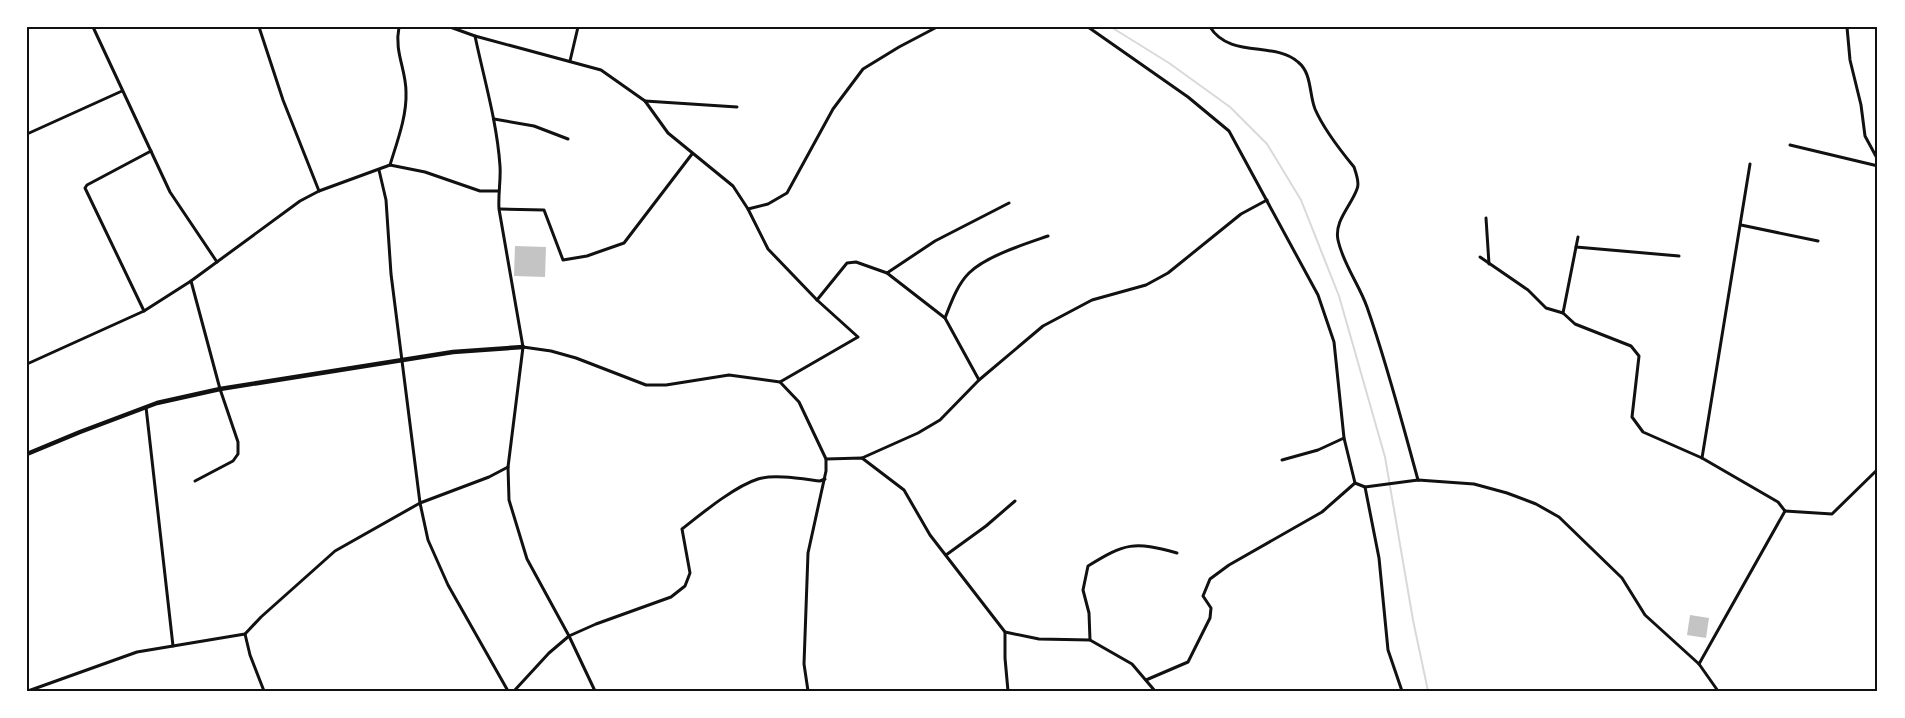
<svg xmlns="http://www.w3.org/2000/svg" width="1905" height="718" font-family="'Work Sans',sans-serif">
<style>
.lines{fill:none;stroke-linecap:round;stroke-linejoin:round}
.stream{stroke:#d9d9d9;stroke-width:2}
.building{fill:#c4c4c4}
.minor{stroke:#111;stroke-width:3}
.tertiary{stroke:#111;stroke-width:4.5}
.neatline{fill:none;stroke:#111;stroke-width:2}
</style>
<rect width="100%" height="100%" fill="#fff"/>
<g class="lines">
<path class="stream" d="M1111 27 1169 63 1230 107 1267 144 1301 200 1339 296 1385 457 1413 620 1428 691"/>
</g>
<g class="building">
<path d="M515 246 546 247 545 277 514 276Z"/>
<path d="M1690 615 1709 618 1706 638 1687 635Z"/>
</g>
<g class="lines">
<g class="minor">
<path d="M93 27 170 192 217 262"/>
<path d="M259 27 283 100 319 191"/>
<path d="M450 27 475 36 601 70 645 101 668 133 733 186 748 209 768 249 817 300 858 337 780 382"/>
<path d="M1088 27 1188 97 1229 131 1318 295 1334 342 1344 438 1355 483"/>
<path d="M1210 27C1230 59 1275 41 1298 62 1312 73 1309 94 1315 109 1324 130 1340 150 1354 167 1356 173 1360 183 1357 189 1351 206 1334 221 1338 240 1343 264 1359 284 1367 307 1387 364 1402 422 1418 480"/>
<path d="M1847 27 1850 60 1861 105 1865 136 1878 160"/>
<path d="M475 36C484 79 497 122 500 166 501 180 498 194 499 209L523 347 508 467 509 500 527 559 569 636 595 691"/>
<path d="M570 61 578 27"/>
<path d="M645 101 737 107"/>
<path d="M494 119 534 126 568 139"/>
<path d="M27 134 122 91"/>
<path d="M1790 145 1878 166"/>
<path d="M390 165C397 142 407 116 406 92 406 69 394 52 399 27"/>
<path d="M379 170 386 200 391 274 420 503 428 540 448 585 508 691"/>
<path d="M500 209 544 210 563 260 587 256 624 243 692 154"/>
<path d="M748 209 768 204 787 193 833 109 863 69 899 47 937 27"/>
<path d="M1486 218 1489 264"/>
<path d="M1741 225 1818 241"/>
<path d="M1576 247 1679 256"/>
<path d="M1480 257 1528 290 1546 308 1563 313 1578 237"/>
<path d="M887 273 935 241 1009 203"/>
<path d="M191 281 220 389 238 442V454L233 461 195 481"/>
<path d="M817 300 847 263 856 262 887 273 945 318 979 380"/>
<path d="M144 311 85 188 87 185 151 151"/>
<path d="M1563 313 1575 324 1631 346 1639 356 1632 417 1643 432 1702 458 1778 502 1785 511"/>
<path d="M945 318C951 303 957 285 969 273 986 256 1025 244 1048 236"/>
<path d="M523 347 551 351 576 358 646 385H666L729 375 780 382 799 402 826 459V471L808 553 804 664 808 691"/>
<path d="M27 364 144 311 191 281 300 201 319 191 390 165 425 172 480 191H498"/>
<path d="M146 407 173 646"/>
<path d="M862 458 918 433 940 420 979 380 1043 326 1092 300 1146 285 1168 273 1241 214 1267 200"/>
<path d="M1702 458 1750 164"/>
<path d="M826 459 862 458 904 490 930 535 1005 632 1039 639 1090 640 1132 664 1155 691"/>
<path d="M1282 460 1318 450 1344 438"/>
<path d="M1365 487 1379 558 1388 650 1402 691"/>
<path d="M1785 511 1832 514 1878 469"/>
<path d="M946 555 986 526 1015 501"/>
<path d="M1005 632V658L1008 691"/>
<path d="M245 634 250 655 264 691"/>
<path d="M1090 640 1089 613 1083 590 1088 566C1125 543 1134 541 1177 553"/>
<path d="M1699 664 1785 511"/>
<path d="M1146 680 1188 662 1210 618 1211 608 1203 596 1210 579 1229 565 1322 512 1355 483 1365 487 1418 480 1474 484 1507 493 1536 504 1559 517 1622 578 1645 615 1699 664 1718 691"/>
<path d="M28 691 137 652 245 634 261 617 335 551 420 503 489 477 508 467"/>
<path d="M514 691 549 653 569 636 596 624 671 597 685 586 690 573 682 529C701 514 735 486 758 479 774 474 803 479 820 481L825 479"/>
</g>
<path class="tertiary" d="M27 454 80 432 157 403 220 389 453 352 523 347"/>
</g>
<rect width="1905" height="718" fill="none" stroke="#ffffff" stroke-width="57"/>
<rect x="28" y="28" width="1848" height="662" class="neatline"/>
</svg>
